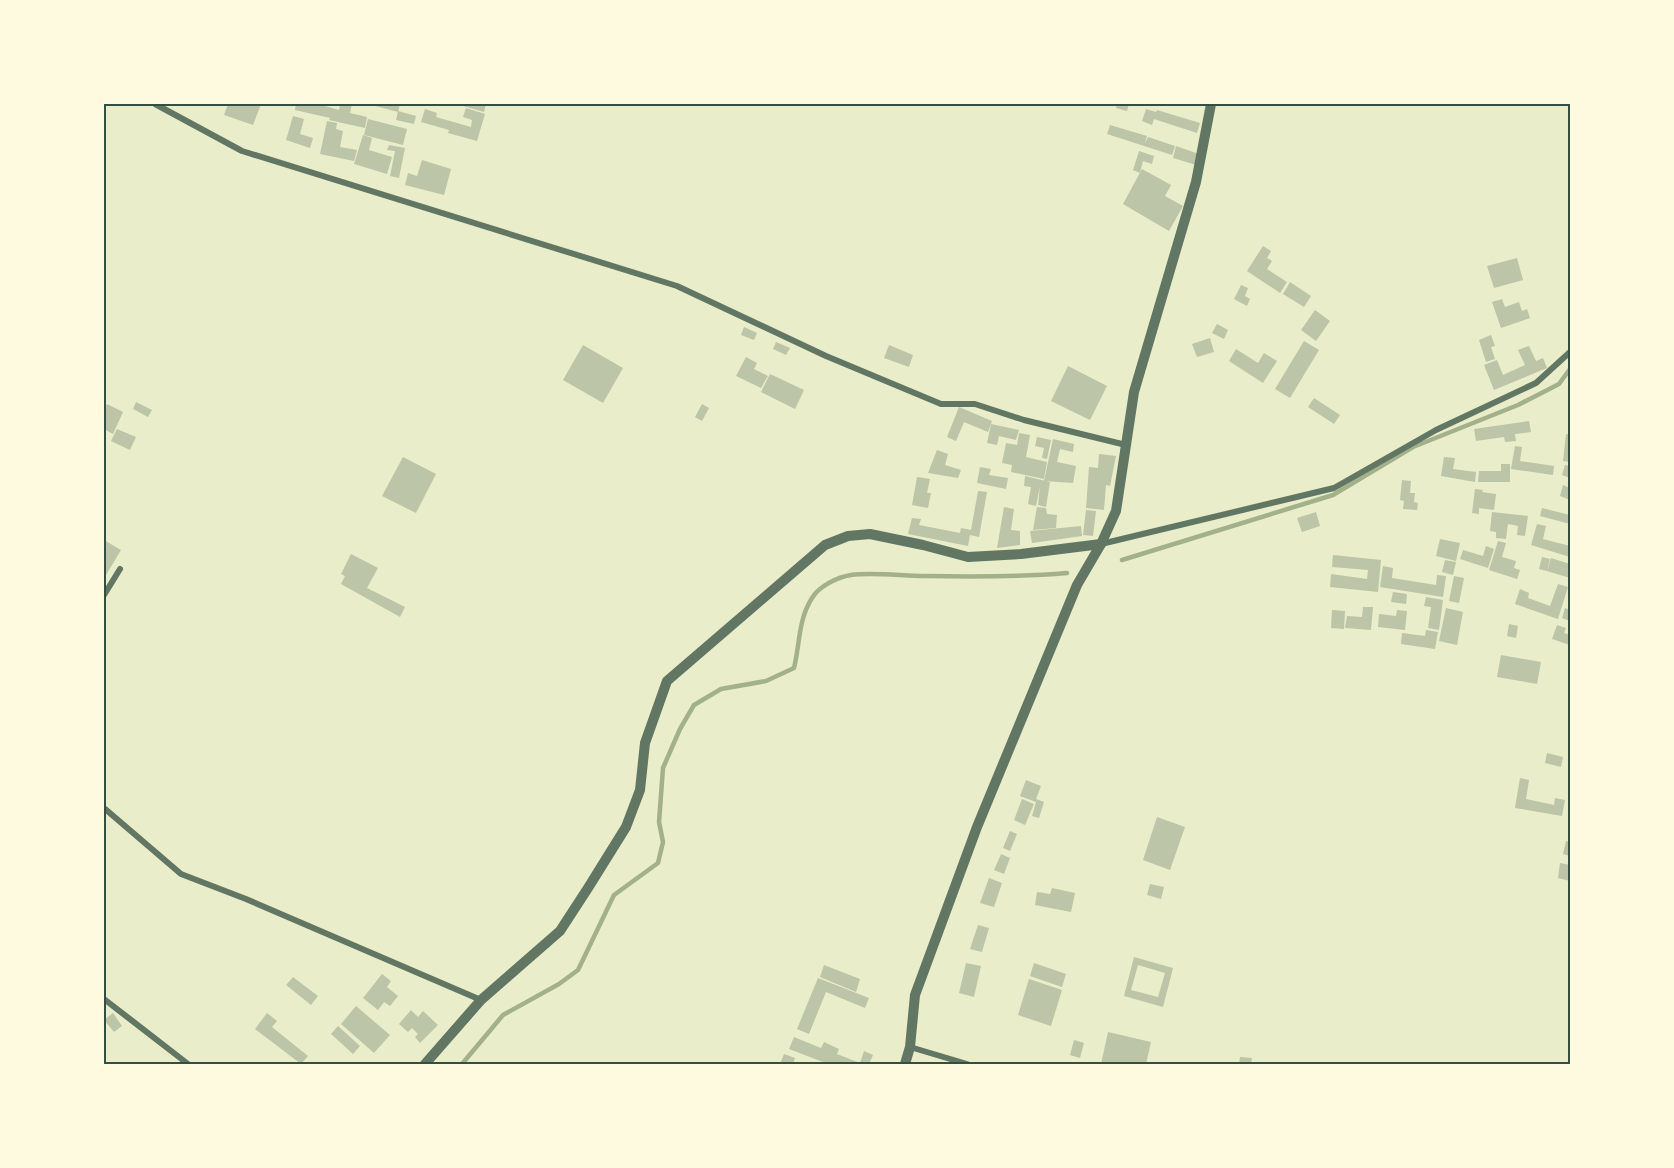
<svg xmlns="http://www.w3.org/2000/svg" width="1674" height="1168" font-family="'Times New Roman',serif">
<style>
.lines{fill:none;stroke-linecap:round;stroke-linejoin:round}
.stream{stroke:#a3b18a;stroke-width:4.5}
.building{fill:#bcc5a7;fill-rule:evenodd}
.minor{stroke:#617663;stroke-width:6}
.tertiary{stroke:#617663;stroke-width:10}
.neatline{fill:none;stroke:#344e41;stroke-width:2}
</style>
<rect width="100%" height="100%" fill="#e9edc9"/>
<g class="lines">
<g class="stream">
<path d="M1122 560 1333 495 1413 447 1518 405 1559 384 1570 369"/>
<path d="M462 1064 503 1015 559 984 578 970 614 895 658 863 663 842 659 822 663 768 680 729 694 705 721 689 766 681 794 668C800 644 798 620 812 598 819 586 838 577 851 575 871 572 904 576 925 576 972 577 1020 577 1067 573"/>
</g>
</g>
<g class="building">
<path d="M228 104H261L253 125 224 115Z"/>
<path d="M296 104H318L339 110 340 104H352L350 113 367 117 365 128 329 120 330 118 295 110Z"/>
<path d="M368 104H400L398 112Z"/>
<path d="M456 104H486L484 112Z"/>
<path d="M1117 104H1129L1127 111 1116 108Z"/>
<path d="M466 108 485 114 477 141 448 133 449 130 421 122 425 109 437 113 436 117 471 127 472 120 463 117Z"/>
<path d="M1146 109 1156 112 1157 110 1200 123 1197 133 1154 119 1152 125 1142 121Z"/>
<path d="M398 111 416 116 414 124 396 120Z"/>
<path d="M293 116 304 119 300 134 313 138 310 148 286 140Z"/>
<path d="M368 119 407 129 403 145 364 135Z"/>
<path d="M327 121 337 123 336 129 343 131 340 147 357 150 354 161 320 154Z"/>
<path d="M1110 125 1147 136 1145 143 1148 137 1175 146 1172 155 1107 134Z"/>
<path d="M363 135 372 138 369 150 392 157 387 174 354 164Z"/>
<path d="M389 145 405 148 399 178 390 176 395 151 387 150Z"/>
<path d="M1176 146 1199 154 1196 165 1173 158Z"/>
<path d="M1139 151 1154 156 1152 164 1143 161 1140 173 1133 170Z"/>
<path d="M422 160 451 169 444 195 405 185 408 173 417 176Z"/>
<path d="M1142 169 1171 185 1165 196 1183 206 1169 231 1123 204Z"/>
<path d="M1263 246 1271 251 1267 258 1272 261 1267 269 1287 282 1280 293 1247 271Z"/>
<path d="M1517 258 1523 280 1494 288 1487 266Z"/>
<path d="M1290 282 1311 296 1304 307 1283 294Z"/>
<path d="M1241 285 1248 288 1245 296 1250 299 1247 306 1234 299Z"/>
<path d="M1502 299 1505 307 1519 302 1522 311 1527 309 1530 318 1501 328 1492 302Z"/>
<path d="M1315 310 1330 321 1316 341 1301 330Z"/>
<path d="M1217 324 1228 330 1224 339 1212 333Z"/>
<path d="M744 327 757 333 754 340 741 335Z"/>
<path d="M1491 335 1495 346 1491 347 1495 359 1486 362 1479 340Z"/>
<path d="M1210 338 1214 352 1197 357 1192 344Z"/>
<path d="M1304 341 1319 350 1290 398 1275 389Z"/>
<path d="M776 342 790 348 786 355 773 349Z"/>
<path d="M583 345 623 368 603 403 563 380Z"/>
<path d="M889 345 913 355 909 367 884 358Z"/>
<path d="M1529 346 1536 361 1543 358 1547 368 1494 390 1484 365 1497 360 1503 375 1525 365 1518 350Z"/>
<path d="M1236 349 1258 363 1264 353 1277 361 1263 383 1229 361Z"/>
<path d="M746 357 757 363 754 369 768 376 761 388 736 376Z"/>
<path d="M1068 366 1107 386 1090 420 1051 401Z"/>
<path d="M770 374 804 390 795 409 761 392Z"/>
<path d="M1314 398 1340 415 1334 424 1308 407Z"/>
<path d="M136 402 152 410 148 417 133 409Z"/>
<path d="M107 404 123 412 113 434 104 429V411Z"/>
<path d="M702 404 709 408 702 421 695 417Z"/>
<path d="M959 407 992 421 988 432 964 422 956 441 947 437Z"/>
<path d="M1529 421 1531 432 1515 434 1516 441 1505 442 1504 437 1476 441 1474 429Z"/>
<path d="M991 424 1019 430 1016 440 999 436 997 445 987 443Z"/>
<path d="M117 429 136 437 130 450 111 441Z"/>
<path d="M1019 433 1030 435 1026 457 1047 462 1044 479 1011 472 1012 465 1002 463 1006 443 1017 445Z"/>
<path d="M1566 434 1570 435V462L1563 461Z"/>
<path d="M1037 437 1051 440 1047 459 1042 458 1044 448 1035 446Z"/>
<path d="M1053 439 1074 444 1073 452 1060 449 1057 462 1076 466 1073 483 1044 481Z"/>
<path d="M1515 446 1522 447 1520 461 1554 466 1553 475 1511 469Z"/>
<path d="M937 450 948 454 945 465 961 470 958 478 928 473Z"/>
<path d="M1099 454 1116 456 1110 486 1106 485 1104 510 1086 508 1089 467 1098 468Z"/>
<path d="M403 457 436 474 416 513 382 496Z"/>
<path d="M1444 457 1455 458 1453 469 1476 472 1475 482 1441 476Z"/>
<path d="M1501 464H1510V482H1478L1479 471H1501Z"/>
<path d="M1565 465 1570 466V478L1562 475Z"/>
<path d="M980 467 991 469 989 475 1008 478 1006 489 977 483Z"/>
<path d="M1025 476 1050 482 1046 507 1038 505 1040 486 1036 506 1028 504 1031 487 1024 486Z"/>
<path d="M917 477 930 479 927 493H931L928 508 912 505Z"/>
<path d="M1402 480 1411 481 1410 493H1415L1414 502 1418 503 1417 510 1403 509 1404 501 1400 500Z"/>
<path d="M1563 485 1570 488V500L1560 496Z"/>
<path d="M1475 489 1483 490 1482 492 1496 494 1494 510 1479 508V514L1472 513Z"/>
<path d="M978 491 987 492 979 537 970 535 968 546 908 534 912 518 921 519 919 525 960 533 961 528 971 530Z"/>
<path d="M1004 507 1014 509 1011 530 1020 531V545L997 548Z"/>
<path d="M1037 507 1046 508 1047 514 1057 515 1056 528 1033 530Z"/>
<path d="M1542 508 1570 515V524L1540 516Z"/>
<path d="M1086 510 1096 511 1093 536 1083 535Z"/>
<path d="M1316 512 1320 526 1302 532 1297 518Z"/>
<path d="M1492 512 1528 516 1525 536 1517 535 1518 526 1508 524 1506 539 1496 538V532L1490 531Z"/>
<path d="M1537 524 1546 526 1543 539 1570 546V557L1531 545Z"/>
<path d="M1081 526 1082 536 1032 543 1030 531Z"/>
<path d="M1440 539 1460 543 1456 561 1436 556Z"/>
<path d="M104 540 121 550 106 575 104 574Z"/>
<path d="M1498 541 1506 543 1502 557 1516 561 1514 568 1520 570 1517 579 1489 570Z"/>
<path d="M1486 546 1494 549 1488 568 1460 559 1463 550 1483 556Z"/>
<path d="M351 554 378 568 367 588 405 607 400 617 341 584 345 576 341 574Z"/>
<path d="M1333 555 1381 560 1378 592 1330 587 1331 574 1367 579 1368 570 1332 567Z"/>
<path d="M1542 557 1550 559 1547 571 1539 569Z"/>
<path d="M1551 558 1570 564V578L1547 571Z"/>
<path d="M1445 560 1456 562 1453 575 1442 572Z"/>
<path d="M1383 566 1393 568 1392 578 1436 585 1437 575 1446 576 1443 597 1380 587Z"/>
<path d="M1454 576 1464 578 1459 603 1449 601Z"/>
<path d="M1558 584 1568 587 1558 619 1515 604 1520 589 1529 593 1528 598 1550 606Z"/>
<path d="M1393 592 1407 594 1406 604 1391 602Z"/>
<path d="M1426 597 1443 600 1439 630 1428 628 1431 607 1424 606Z"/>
<path d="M1363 607H1373L1371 630 1345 628 1347 616 1362 617Z"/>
<path d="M1446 608 1463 612 1457 645 1439 641Z"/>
<path d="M1565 608 1570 610V621L1562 618Z"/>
<path d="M1332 610 1345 611 1344 629 1331 628Z"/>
<path d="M1397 610 1407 611 1405 630 1378 627 1379 614 1396 616Z"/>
<path d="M1509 624 1518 626 1516 638 1507 636Z"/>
<path d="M1557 625 1566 628 1564 633 1570 635V645L1552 639Z"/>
<path d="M1426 630 1438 632 1435 649 1401 644 1402 633 1425 636Z"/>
<path d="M1501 655 1541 662 1537 684 1497 677Z"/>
<path d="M1547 753 1563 757 1561 767 1545 763Z"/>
<path d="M1520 778 1529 780 1526 799 1554 805 1555 798 1565 800 1562 816 1515 808Z"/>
<path d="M1026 780 1041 786 1036 799 1044 802 1039 818 1032 816 1036 802 1020 796Z"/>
<path d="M1022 799 1034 804 1025 825 1014 820Z"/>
<path d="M1157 817 1185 827 1170 870 1143 860Z"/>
<path d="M1010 831 1017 834 1010 851 1003 848Z"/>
<path d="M1566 841 1570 842V856L1563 854Z"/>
<path d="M1001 854 1010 858 1004 874 994 870Z"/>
<path d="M1560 863 1570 865V881L1558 878Z"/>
<path d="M989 878 1002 883 994 907 980 903Z"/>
<path d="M1150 884 1164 887 1161 899 1147 895Z"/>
<path d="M1052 888 1075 893 1071 912 1035 905 1037 892 1050 894Z"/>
<path d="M978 925 989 928 982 952 970 949Z"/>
<path d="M1134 957 1173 968 1163 1007 1124 996ZM1138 965 1165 973 1158 997 1131 990Z"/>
<path d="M966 963 981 966 974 997 959 993Z"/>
<path d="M1034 963 1066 974 1062 987 1030 976Z"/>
<path d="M824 965 860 979 856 992 820 977Z"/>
<path d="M382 974 391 981 387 987 398 996 390 1006 384 1002 378 1010 363 998Z"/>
<path d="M293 977 318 996 311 1005 286 985Z"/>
<path d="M818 978 869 998 865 1008 826 992 809 1034 797 1029Z"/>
<path d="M1029 979 1062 990 1051 1026 1018 1015Z"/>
<path d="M356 1006 390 1035 374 1053 341 1024Z"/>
<path d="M411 1010 418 1017 423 1011 438 1025 420 1043 415 1037 418 1034 412 1028 408 1032 399 1024Z"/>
<path d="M113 1013 122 1026 114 1032 104 1020Z"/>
<path d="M267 1013 277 1021 272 1027 308 1056 301 1064 255 1029Z"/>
<path d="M338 1026 360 1046 353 1054 331 1034Z"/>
<path d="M1108 1032 1151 1042 1146 1064H1101Z"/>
<path d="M794 1037 821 1048 824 1042 839 1049 837 1054 860 1063 864 1051 873 1055 869 1064H828L789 1049Z"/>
<path d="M1074 1040 1084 1043 1080 1058 1070 1055Z"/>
<path d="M784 1054 795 1058 793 1064H780Z"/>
<path d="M1240 1057 1252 1058 1251 1064H1239Z"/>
</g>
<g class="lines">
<g class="minor">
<path d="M155 104 242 151 677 286 826 356 941 404H975L1024 420 1126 445"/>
<path d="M1101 544 1334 488 1436 430 1536 383 1570 352"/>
<path d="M104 595 120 569"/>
<path d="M104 808 181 874 246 899 481 1000"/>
<path d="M104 999 188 1064"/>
<path d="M910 1047 967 1064"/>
</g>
<g class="tertiary">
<path d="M425 1064 481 1000 560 931 588 888 626 827 640 790 645 743 667 681 825 545 848 536 870 534 923 545 968 557 1021 554 1101 544"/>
<path d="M905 1064 910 1047 915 995 977 827 1077 585 1101 544 1116 511 1134 392 1196 182 1211 104"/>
</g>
</g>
<rect width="1674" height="1168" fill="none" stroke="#fefae0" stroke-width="210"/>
<rect x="105" y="105" width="1464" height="958" class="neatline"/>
</svg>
